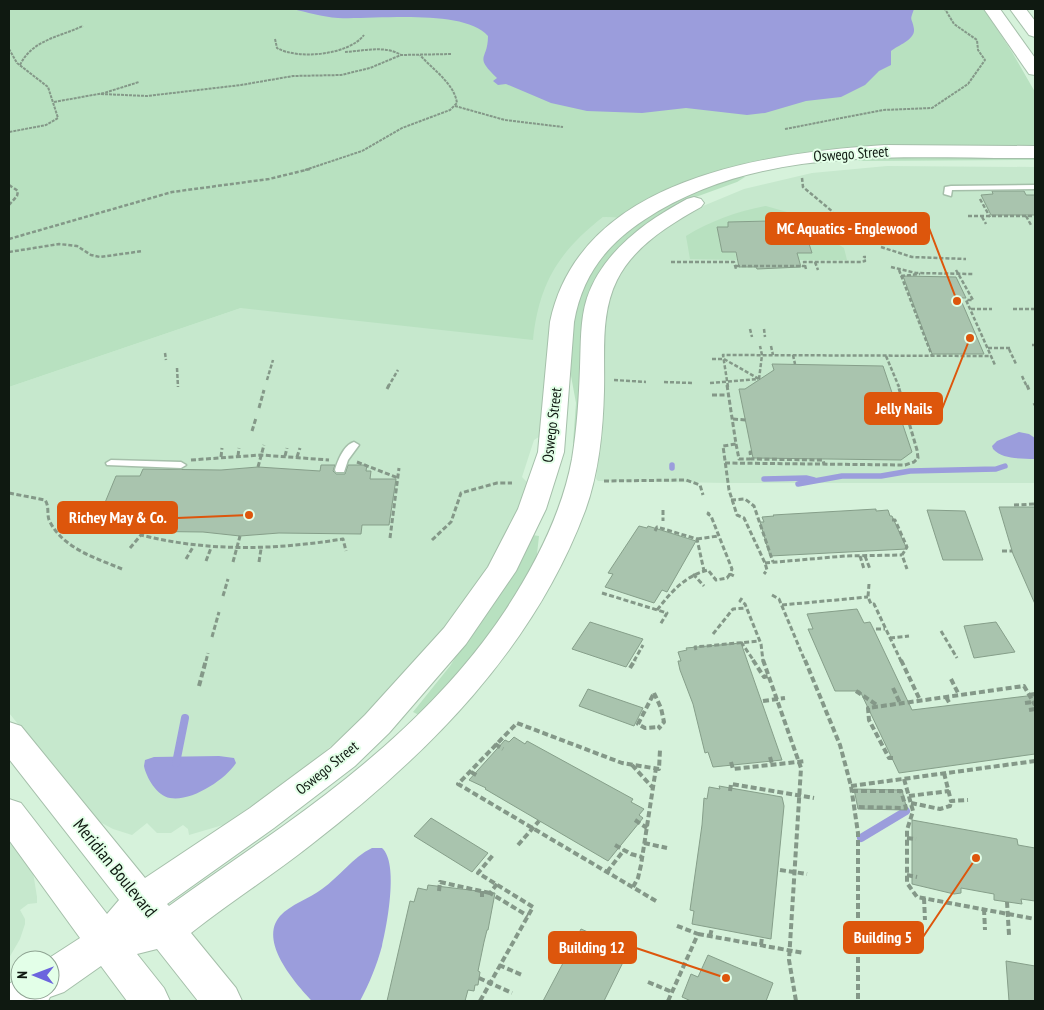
<svg xmlns="http://www.w3.org/2000/svg" width="1044" height="1010" font-family="'PT Sans Narrow',sans-serif">
<style>
.built{fill:#c6e8cd}
.green{fill:#b8e1c0}
.water{fill:#9b9ddc}
.lines{fill:none;stroke-linecap:round;stroke-linejoin:round}
.stream-far1{stroke:#9b9ddc;stroke-width:5.5}
.stream{stroke:#9b9ddc;stroke-width:8}
.building{fill:#a9c4ae;stroke:#869f8a}
.lane-casing{stroke:#a5bfaa;stroke-width:3}
.secondary-casing{stroke:#a5bfaa;stroke-width:2}
.primary-casing{stroke:#a5bfaa;stroke-width:2}
.path-far3{stroke:#849888;stroke-width:2;stroke-dasharray:3 1;stroke-linecap:butt}
.path-far2{stroke:#849888;stroke-width:2.5;stroke-dasharray:4 2;stroke-linecap:butt}
.path-far1{stroke:#849888;stroke-width:3;stroke-dasharray:5 2.5;stroke-linecap:butt}
.path{stroke:#849888;stroke-width:4;stroke-dasharray:6 3;stroke-linecap:butt}
.lane{fill:#fff;fill-rule:evenodd}
.secondary{fill:#fff;fill-rule:evenodd}
.primary{fill:#fff;fill-rule:evenodd}
.labels{text-anchor:middle;stroke-width:4;stroke-linejoin:round;paint-order:stroke}
.street-label{font-size:15px;fill:#0f1911;stroke:#e3ffe8}
.near-street-label{font-size:18px;fill:#0f1911;stroke:#e3ffe8}
.leader{fill:none;stroke:#dd560c;stroke-width:2}
.callout-dot{fill:#dd560c;stroke:#e3ffe8;stroke-width:2}
.callout{fill:#dd560c;stroke:#dd560c;stroke-width:2}
.callout-label{font-size:16px;text-anchor:middle;font-weight:bold;fill:#fff}
</style>
<rect width="100%" height="100%" fill="#d6f2db"/>
<g class="built">
<path d="M887 166 1035 167V483H729L598 481 596 479 600 448 603 317 618 274 644 243 691 211 744 189 812 173Z"/>
<path d="M603 217 622 218 567 278 555 310 542 435 534 440 522 477 529 484 501 550 431 649 352 728 316 759 271 793 223 825 189 835 188 829 183 825 171 833H157L147 823 132 835 113 829 98 821 9 713V387L241 308Z"/>
<path d="M9 839 33 872 37 897V903L28 904 20 910 25 919V924L20 939 9 958Z"/>
</g>
<g class="green">
<path d="M9 9H984L1012 52 1035 92V149L888 148 800 155 622 218 603 217C558 252 539 284 533 340L241 308 9 387Z"/>
<path d="M960 155H1035V160L859 161 857 159Z"/>
<path d="M741 176 745 177 737 182 693 198 623 244 582 361 575 444 573 443 576 403 569 365 572 318 592 267 628 229 695 190Z"/>
<path d="M766 206 787 212 844 248 847 260H799L797 253H812L804 228 771 227 769 221 739 222 740 227H717L722 252H735L737 260 690 259 686 236C711 221 738 211 766 206Z"/>
<path d="M532 535 539 536 536 563 489 637 421 716 413 712 450 666Z"/>
</g>
<g class="water">
<path d="M292 9H914C909 23 912 16 914 29 915 40 898 45 891 51V65L879 71 865 85 841 97 806 101 765 113 747 115 686 108 642 113 587 111 551 103 506 84 498 85 493 81 497 78C473 55 488 61 488 36 463 8 373 20 338 18 322 17 307 12 292 9Z"/>
<path d="M1019 432 1029 434 1035 438V459C1021 458 1003 460 993 449L992 446 997 441Z"/>
<path d="M219 756 234 758 236 763C225 780 191 802 170 798 157 796 146 777 144 766L145 760 154 757Z"/>
<path d="M372 848H382C399 863 387 925 382 946 377 965 369 984 360 1001H312C295 983 258 941 280 916 291 904 309 899 322 889 339 877 353 857 372 848Z"/>
</g>
<g class="lines">
<g class="stream-far1">
<path d="M672 465V468"/>
<path d="M764 479 806 478 814 480"/>
<path d="M798 484 842 476H881L910 471 996 469 1005 466"/>
</g>
<g class="stream">
<path d="M176 763 185 718"/>
<path d="M861 838 906 811"/>
</g>
</g>
<g class="building">
<path d="M992 191H1024L1026 195H1035V215H991L981 195 993 194Z"/>
<path d="M770 221 771 227 804 228 812 253H797L801 267 757 269 756 267H739L736 252H722L717 227H728V222Z"/>
<path d="M903 276 956 277 966 298H960L984 354H932Z"/>
<path d="M772 364 883 366 912 452 901 460 753 458 739 389H745L774 370Z"/>
<path d="M321 465H335L333 471 336 474H345L348 465H367L366 471H371L370 479H396L389 525H362L361 534 279 533 240 536 203 532 120 531 124 522H97L116 476H140L143 469 221 470 258 467 320 471Z"/>
<path d="M999 507H1035V604L1013 554Z"/>
<path d="M876 509V511L888 510 890 516H892L907 549 770 556 760 522H764L762 517 774 516 773 515Z"/>
<path d="M927 510 965 511 983 560H943Z"/>
<path d="M639 526 647 528 648 526 696 541 667 592 662 590 654 603 605 587 613 574 608 573Z"/>
<path d="M857 609 864 623 870 622 874 630 912 710 1035 695V754L899 773 860 691H835L808 629H813L807 614Z"/>
<path d="M590 622 643 639 626 667 572 649Z"/>
<path d="M996 622 1015 652 974 658 964 626Z"/>
<path d="M741 643 782 760 713 767 708 752 705 753 693 704 680 670 678 661H681L678 652 687 650 686 648Z"/>
<path d="M588 689 643 708 634 726 579 706Z"/>
<path d="M514 737 525 744 527 741 633 799 631 802 644 809 639 815 643 818 608 861 485 789 486 788 469 780 505 740 509 742Z"/>
<path d="M719 786 782 797 784 806 771 939 692 924 694 911 690 910 702 825 704 798 707 799 709 787 720 789Z"/>
<path d="M854 789 902 790 907 810 858 809Z"/>
<path d="M431 818 488 853 472 872 414 836Z"/>
<path d="M912 820 1017 839 1018 845 1035 848V901L1021 899 1022 904 994 900V894L961 888V893L954 894 912 884Z"/>
<path d="M428 885 495 893 488 930H487L484 942 478 971 480 972 478 985H475L474 991 468 990 465 1001H387L410 901 414 902 418 888 427 890Z"/>
<path d="M581 929 629 950 604 1001H543Z"/>
<path d="M708 955 773 983 766 1001H691L682 997 691 974 698 977Z"/>
<path d="M1006 961 1035 966V1001H1009Z"/>
</g>
<g class="lines">
<g class="lane-casing">
<g id="lane">
<path d="M1035 185V189L952 190 951 196 944 194 945 187 951 186Z"/>
<path d="M354 442 359 445 348 460 344 472H336L335 470C338 460 344 445 354 442Z"/>
<path d="M111 460 181 462 186 465 181 468 107 465 106 463Z"/>
</g>
</g>
<g class="secondary-casing">
<path id="secondary" d="M885 145 1035 146V158C904 159 760 143 644 220 606 245 582 276 574 322L564 452 546 509 516 571 466 644 389 733 355 766 274 828 167 904 169 906C206 879 245 853 283 826 366 767 448 697 505 611 535 565 562 513 572 459 577 428 579 398 580 367 581 344 580 320 587 298 603 251 646 221 687 199L694 197 701 199 704 203 701 207C669 225 634 246 617 280 600 314 605 354 604 391 603 431 599 473 585 511 533 650 427 755 312 844 273 875 230 902 191 933L236 988 242 1001H198L157 949 137 954 164 988 170 1001H127L101 966 64 992 50 997 48 1001H9V984L20 977V990H50V960H46L80 938 9 840V799L21 803 107 914 119 900 9 759V722L21 726 145 878 250 808 331 748 365 715 444 628 488 567 518 509 538 452 550 322C580 178 765 153 885 145Z"/>
</g>
<g class="primary-casing">
<g id="primary">
<path d="M984 9H1000L1035 58V75L1029 74Z"/>
<path d="M1010 9H1026L1035 21V37L1029 35Z"/>
</g>
</g>
<g class="path-far3">
<path d="M275 39 277 48C298 60 349 55 364 35"/>
<path d="M9 49 17 63 48 87 58 118 46 125 9 132"/>
<path d="M345 52C363 51 385 45 401 55"/>
<path d="M20 65C32 40 59 37 83 26"/>
<path d="M101 94 147 96 241 85 293 76 341 75 370 68 401 55 451 54"/>
<path d="M54 102 104 93 139 82"/>
<path d="M455 106 505 120 563 127"/>
<path d="M785 129 883 110 932 108 968 84 985 60 978 50 977 40 954 24 945 9"/>
<path d="M305 170 362 151 402 128 450 110 457 103C454 83 433 70 420 55"/>
</g>
<g class="path-far2">
<path d="M802 178 803 187 833 212"/>
<path d="M9 185 18 191 17 196 9 205"/>
<path d="M980 199 990 217"/>
<path d="M968 216H1035"/>
<path d="M1026 216 1031 225"/>
<path d="M982 217 986 224"/>
<path d="M849 224 866 237"/>
<path d="M9 239 172 192 269 179 310 169"/>
<path d="M881 247 912 257 966 259"/>
<path d="M9 252 59 244 77 246 91 255 100 257 143 251"/>
<path d="M671 262H734L736 269"/>
<path d="M815 262 818 270"/>
<path d="M736 266H805"/>
<path d="M891 267 916 273 973 274"/>
<path d="M806 269 804 262H861L865 261 864 257H866"/>
<path d="M899 270 932 356"/>
<path d="M956 270 973 300H966L995 365"/>
<path d="M901 276 920 274"/>
<path d="M971 309H992"/>
<path d="M1013 309H1034"/>
<path d="M750 329 752 337"/>
<path d="M764 329 765 337"/>
<path d="M1032 345H1035"/>
<path d="M771 346 773 355"/>
<path d="M988 348H1011"/>
<path d="M1009 349 1016 364"/>
<path d="M165 353 166 360"/>
<path d="M793 355 795 364"/>
<path d="M886 356 899 387"/>
<path d="M712 359H724L759 379"/>
<path d="M177 368 178 387"/>
<path d="M1022 376 1027 387"/>
<path d="M759 379 762 355 760 346"/>
<path d="M267 380 273 360"/>
<path d="M614 380 646 382"/>
<path d="M664 382 692 383"/>
<path d="M710 383 758 379"/>
<path d="M388 387 398 370"/>
<path d="M728 387 723 355 991 356"/>
</g>
<g class="path-far1">
<path d="M727 385 736 444 723 446 729 490 737 515 744 518 765 563 767 570 764 574"/>
<path d="M1027 385 1029 390"/>
<path d="M387 389 389 385"/>
<path d="M712 395H729"/>
<path d="M1034 403 1035 405"/>
<path d="M259 408 264 390"/>
<path d="M733 419 746 420"/>
<path d="M252 431 256 418"/>
<path d="M736 444 739 459H750"/>
<path d="M752 452H750L751 459 823 460 824 464"/>
<path d="M238 456 239 448"/>
<path d="M285 456 287 448"/>
<path d="M221 457 222 448"/>
<path d="M297 457 300 448"/>
<path d="M191 460 261 455 329 460"/>
<path d="M357 462 398 478"/>
<path d="M725 463 905 465 914 462 918 458 917 450 898 385"/>
<path d="M258 467 264 445"/>
<path d="M604 481 686 480 700 485 703 495"/>
<path d="M9 493 45 500C50 507 46 515 50 522 64 549 96 558 122 569"/>
<path d="M731 500 745 499 754 506 773 562"/>
<path d="M1014 505 1035 504"/>
<path d="M663 510V521"/>
<path d="M709 512 708 514 711 516 732 569 730 574 734 576"/>
<path d="M892 520H895L907 547 902 555 907 569"/>
<path d="M655 531 657 527 697 539 704 571"/>
<path d="M390 538 399 468"/>
<path d="M697 539 718 536"/>
<path d="M432 540 451 522 461 493 497 483H512"/>
<path d="M130 548 141 535C209 552 274 550 343 539L346 551"/>
<path d="M1002 551H1012"/>
<path d="M860 556 864 569"/>
<path d="M865 556 870 569"/>
<path d="M186 559 193 547"/>
<path d="M206 561 211 548"/>
<path d="M233 562 240 536"/>
<path d="M259 562 261 549"/>
<path d="M765 563 845 556 902 555"/>
<path d="M693 574 704 586"/>
<path d="M869 584 868 597 871 604H874L901 661"/>
<path d="M602 593 667 613 660 625"/>
<path d="M772 595 779 599 805 661"/>
<path d="M223 596 228 579"/>
<path d="M742 598 740 601 745 604 761 644 763 661"/>
<path d="M782 605 868 597"/>
<path d="M657 610C672 591 685 576 708 570L716 580 727 578 730 574"/>
<path d="M876 629H885"/>
<path d="M941 631 957 658"/>
<path d="M713 634 733 609 746 608"/>
<path d="M212 637 219 612"/>
<path d="M890 638 909 636"/>
<path d="M741 642 754 661"/>
<path d="M696 650 695 647 759 641"/>
<path d="M206 661 208 653"/>
<path d="M634 661 643 645"/>
</g>
<g class="path">
<path d="M753 660 764 677 768 676"/>
<path d="M763 660 801 768 789 960 796 1001"/>
<path d="M805 660 840 745 851 786 858 833V1001"/>
<path d="M901 660 920 700"/>
<path d="M630 668 635 660"/>
<path d="M951 679 959 695"/>
<path d="M199 686 206 660"/>
<path d="M893 688 900 703"/>
<path d="M856 691 877 705"/>
<path d="M654 693 661 708 664 722 659 727 661 729"/>
<path d="M653 695 638 724 645 728 659 727"/>
<path d="M1029 695 1035 694"/>
<path d="M946 697 950 704"/>
<path d="M763 701 785 698"/>
<path d="M1025 703 1033 702"/>
<path d="M1029 710 1035 709"/>
<path d="M495 744 503 749"/>
<path d="M770 757 772 764"/>
<path d="M893 758H889L869 720 868 708 1024 686 1035 705"/>
<path d="M731 762 733 769 806 761"/>
<path d="M632 765 653 788"/>
<path d="M471 772 478 776"/>
<path d="M944 773 951 801 968 800"/>
<path d="M904 779 913 811 907 830V883L917 897 1035 919"/>
<path d="M851 786 1035 761"/>
<path d="M730 791 731 784 814 798"/>
<path d="M852 791H901L906 808 855 807"/>
<path d="M909 796 949 791"/>
<path d="M911 803 940 809 950 806 951 801"/>
<path d="M635 820 647 828"/>
<path d="M907 838 916 839"/>
<path d="M644 843 667 848"/>
<path d="M518 845 539 821"/>
<path d="M615 845 631 854 642 857"/>
<path d="M780 870 807 874"/>
<path d="M607 872 624 850"/>
<path d="M907 875 917 877"/>
<path d="M497 884 490 893 528 916"/>
<path d="M633 887 638 878 641 865 656 768"/>
<path d="M439 891 440 882 490 893"/>
<path d="M482 891V897"/>
<path d="M924 898 925 920"/>
<path d="M656 901 458 784 517 723 622 763 659 769 660 750"/>
<path d="M1007 902 1009 935"/>
<path d="M984 909 985 930"/>
<path d="M698 934 804 953"/>
<path d="M710 936 712 928"/>
<path d="M761 945 762 937"/>
<path d="M499 965 522 975"/>
<path d="M479 978 512 993"/>
<path d="M648 982 672 992"/>
<path d="M480 1001 533 907 478 873 493 855"/>
<path d="M668 1001 698 934 675 925"/>
</g>
<use href="#lane" class="lane"/>
<use href="#secondary" class="secondary"/>
<use href="#primary" class="primary"/>
</g>
<g class="labels">
<g class="street-label">
<text transform="translate(851 154) rotate(-4)" y="5">Oswego Street</text>
<text transform="translate(552 425) rotate(-83)" y="5">Oswego Street</text>
<text transform="translate(327 768) rotate(-39)" y="5">Oswego Street</text>
</g>
<g class="near-street-label">
<text transform="translate(115 868) rotate(51)" y="6">Meridian Boulevard</text>
</g>
</g>
<path class="leader" d="M957 301L929 228M970 338L942 409M249 515L177 518M976 858L923 937M726 978L636 948"/>
<g class="callout-dot">
<circle cx="957" cy="301" r="5"/>
<circle cx="970" cy="338" r="5"/>
<circle cx="249" cy="515" r="5"/>
<circle cx="976" cy="858" r="5"/>
<circle cx="726" cy="978" r="5"/>
</g>
<g class="callout">
<rect x="766" y="213" width="163" height="31" rx="5"/>
<rect x="865" y="393" width="77" height="31" rx="5"/>
<rect x="58" y="502" width="119" height="31" rx="5"/>
<rect x="844" y="922" width="79" height="31" rx="5"/>
<rect x="549" y="932" width="87" height="31" rx="5"/>
</g>
<g class="callout-label">
<text x="847" y="234">MC Aquatics - Englewood</text>
<text x="904" y="414">Jelly Nails</text>
<text x="118" y="523">Richey May &amp; Co.</text>
<text x="883" y="943">Building 5</text>
<text x="592" y="953">Building 12</text>
</g>
<rect width="1044" height="1010" fill="none" stroke="#0f1911" stroke-width="20"/>
<g transform="translate(35 975) rotate(271)"><circle r="24" fill="#e3ffe8" stroke="#8ea392"/>
<path d="M0-4L9 19L0 12L-9 19Z" fill="#6c64de"/>
<text y="-8" font-size="14" font-weight="bold" text-anchor="middle" fill="#0f1911">N</text>
</g>
</svg>
